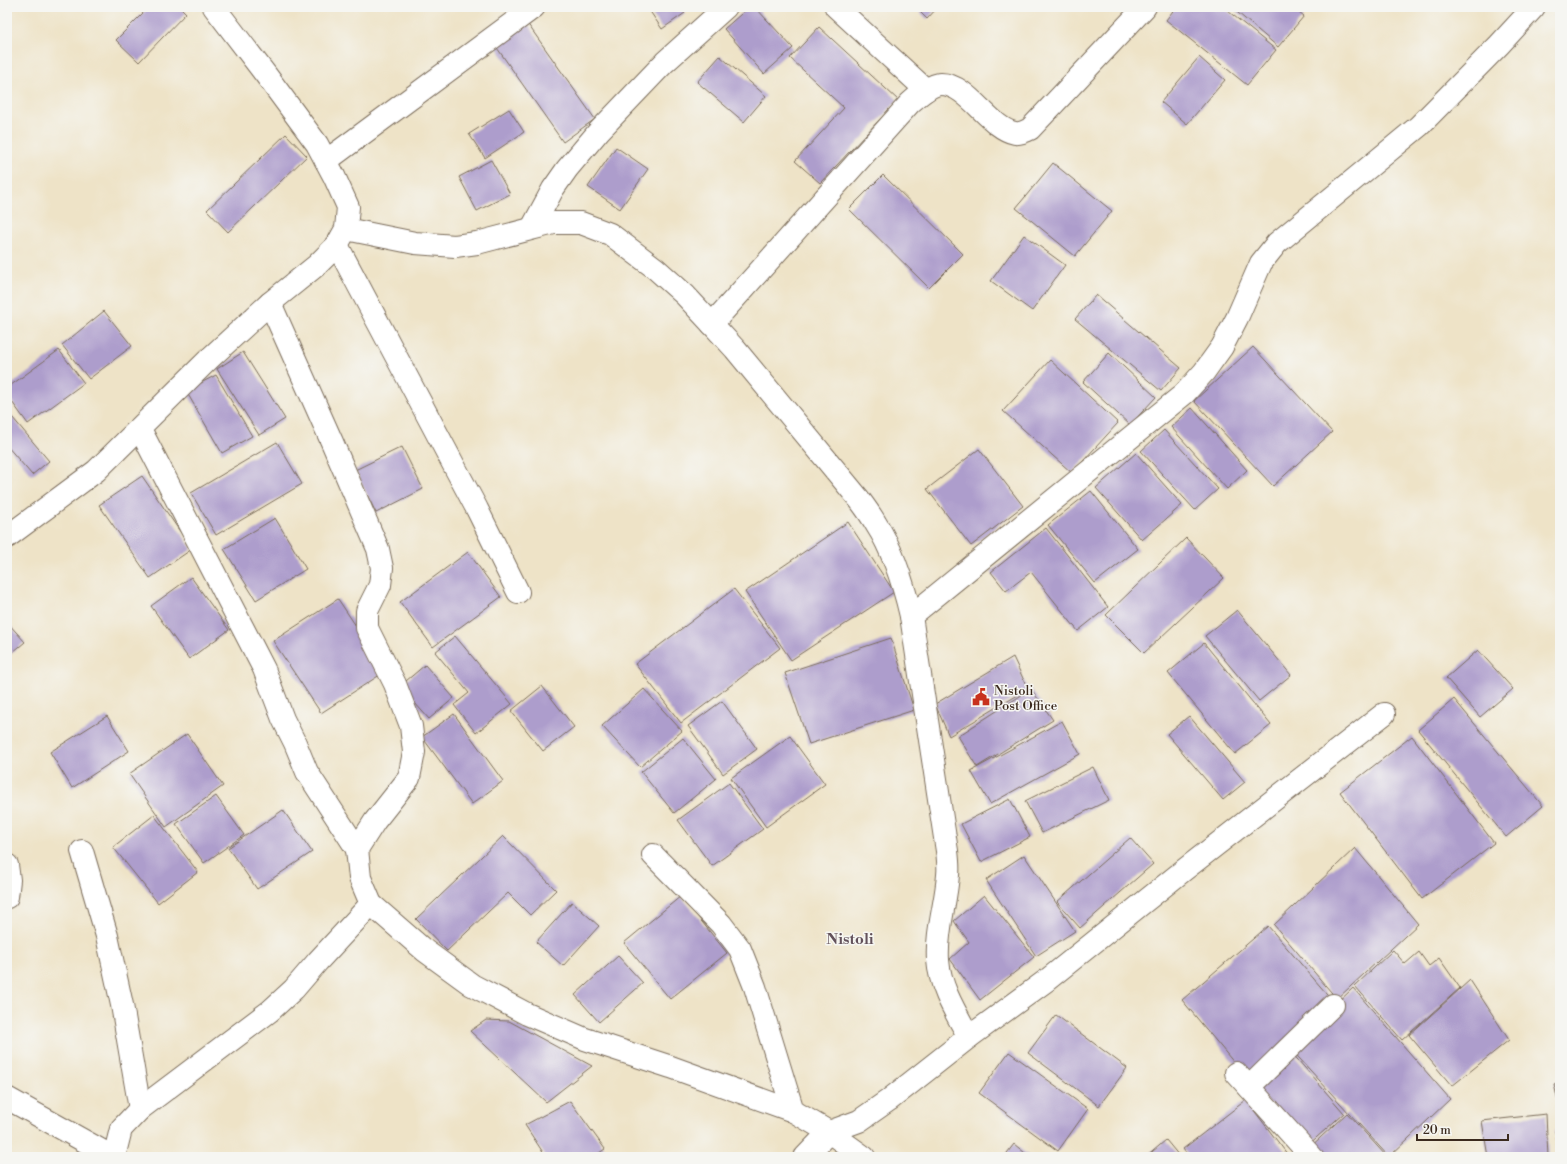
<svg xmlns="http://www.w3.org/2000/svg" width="1567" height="1164" font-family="'Libre Bodoni',serif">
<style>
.building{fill:#ad9dcc}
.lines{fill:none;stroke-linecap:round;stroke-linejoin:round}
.minor-casing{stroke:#7a6b59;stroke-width:24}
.minor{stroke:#fff;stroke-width:22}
.labels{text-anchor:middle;stroke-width:3;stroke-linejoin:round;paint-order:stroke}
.poi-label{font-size:13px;fill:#3b2a1e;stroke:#f6f6f2;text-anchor:start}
.quarter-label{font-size:15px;font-weight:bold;fill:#63525b;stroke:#f6f6f2}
</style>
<rect width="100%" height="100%" fill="#f6f6f2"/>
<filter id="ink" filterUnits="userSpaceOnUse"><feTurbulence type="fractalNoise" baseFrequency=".025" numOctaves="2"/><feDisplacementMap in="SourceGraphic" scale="8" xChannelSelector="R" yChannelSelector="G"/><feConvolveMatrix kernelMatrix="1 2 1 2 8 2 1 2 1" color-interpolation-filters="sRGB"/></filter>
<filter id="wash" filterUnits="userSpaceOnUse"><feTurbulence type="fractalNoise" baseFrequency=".012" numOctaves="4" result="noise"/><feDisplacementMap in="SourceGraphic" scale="16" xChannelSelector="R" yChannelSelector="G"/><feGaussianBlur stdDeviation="0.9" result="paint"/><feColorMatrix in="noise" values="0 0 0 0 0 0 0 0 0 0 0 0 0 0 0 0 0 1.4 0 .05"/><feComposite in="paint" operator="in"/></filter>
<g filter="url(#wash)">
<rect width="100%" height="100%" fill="#eee3c7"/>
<g id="blocks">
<g class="building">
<path d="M149 7H180L186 13 139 62 116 40Z"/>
<path d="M647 7H681L685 13 662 29Z"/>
<path d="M749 7H755L793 48 764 74 724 29Z"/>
<path d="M915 7H938L927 19Z"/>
<path d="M1176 7H1223L1276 50 1247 85 1166 20Z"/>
<path d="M1231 7H1293L1304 16 1278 47Z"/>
<path d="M527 23 595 119 563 142 495 45Z"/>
<path d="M819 27 898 100 820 183 795 161 844 108 790 58Z"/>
<path d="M720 56 766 96 744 122 697 82Z"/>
<path d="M1199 57 1225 80 1187 124 1161 102Z"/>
<path d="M509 109 524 132 485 158 469 134Z"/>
<path d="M286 134 307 156 228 232 207 210Z"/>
<path d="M616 147 648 169 620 209 588 187Z"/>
<path d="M491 160 510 194 477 211 459 177Z"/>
<path d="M1053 163 1112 211 1075 256 1016 208Z"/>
<path d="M883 175 963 254 929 288 849 209Z"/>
<path d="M1024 235 1065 265 1032 311 991 281Z"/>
<path d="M1096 295 1181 368 1161 391 1075 319Z"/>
<path d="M104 311 132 346 89 379 62 345Z"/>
<path d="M1253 347 1332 432 1273 486 1194 401Z"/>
<path d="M59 350 84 383 28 424 7 395V388Z"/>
<path d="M243 352 285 419 259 435 217 369Z"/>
<path d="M1109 353 1156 397 1130 425 1083 382Z"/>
<path d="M1050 360 1118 423 1072 473 1003 411Z"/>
<path d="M216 375 252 436 222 453 186 391Z"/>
<path d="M1192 408 1247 470 1227 489 1171 427Z"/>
<path d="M7 411 49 461 32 475 7 446Z"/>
<path d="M1164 430 1218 489 1195 510 1141 451Z"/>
<path d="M277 442 302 484 216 535 191 493Z"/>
<path d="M402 447 423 489 376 513 355 470Z"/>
<path d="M979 449 1023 506 971 546 927 489Z"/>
<path d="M1136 453 1182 505 1142 540 1096 488Z"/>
<path d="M142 476 192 549 150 578 99 505Z"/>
<path d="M1091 491 1138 549 1095 583 1048 525Z"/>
<path d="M275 518 306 569 256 600 224 549Z"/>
<path d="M848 522 894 592 791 660 745 592Z"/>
<path d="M1046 528 1108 607 1078 631 1031 572 1006 591 991 572Z"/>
<path d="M1186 538 1224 578 1144 653 1106 615Z"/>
<path d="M468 552 501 597 433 647 400 602Z"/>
<path d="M191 577 229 630 189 659 151 606Z"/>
<path d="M734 589 780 648 681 723 635 664Z"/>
<path d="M338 599 386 671 321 713 273 641Z"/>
<path d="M1237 610 1291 675 1259 701 1205 636Z"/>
<path d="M7 622 25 642 7 657Z"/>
<path d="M455 636 512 704 476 733 454 705 469 693 435 652Z"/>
<path d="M891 638 914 710 809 744 785 673Z"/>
<path d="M1204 643 1271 725 1235 754 1168 673Z"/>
<path d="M1478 650 1513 689 1480 717 1446 678Z"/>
<path d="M1013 657 1028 689 949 736 935 704Z"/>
<path d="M425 665 454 698 429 719 400 686Z"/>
<path d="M542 686 574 727 543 751 511 711Z"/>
<path d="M644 689 682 731 640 767 602 726Z"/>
<path d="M1031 689 1053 720 977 767 958 736Z"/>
<path d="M1454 699 1543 806 1506 837 1418 730Z"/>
<path d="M722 701 757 749 723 774 688 726Z"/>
<path d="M454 714 503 781 472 804 422 737Z"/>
<path d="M107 716 129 751 72 788 50 752Z"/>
<path d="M1189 716 1245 782 1223 800 1167 734Z"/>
<path d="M1062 721 1080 754 990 804 971 771Z"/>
<path d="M187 734 223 786 166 827 129 774Z"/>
<path d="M790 736 825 784 766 827 731 778Z"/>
<path d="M1412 736 1494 843 1422 899 1340 792Z"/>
<path d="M683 738 716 779 674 813 641 772Z"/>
<path d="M1093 767 1109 800 1042 833 1025 801Z"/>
<path d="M729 783 763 829 712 866 678 820Z"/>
<path d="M216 796 244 835 204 863 176 824Z"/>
<path d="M1010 799 1030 837 981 862 961 824Z"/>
<path d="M283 810 312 852 257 889 228 848Z"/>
<path d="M154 815 198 872 158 903 113 847Z"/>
<path d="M503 836 556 890 530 915 508 893 447 951 416 919Z"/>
<path d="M1130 838 1153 864 1080 928 1057 902Z"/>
<path d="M1355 848 1418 924 1337 999 1274 925Z"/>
<path d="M1024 855 1075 931 1036 956 986 880Z"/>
<path d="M984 895 1034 957 980 1000 950 959 969 942 954 921Z"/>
<path d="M681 896 727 953 670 999 624 943Z"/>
<path d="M572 902 599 926 563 966 536 942Z"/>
<path d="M1268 926 1333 1001 1250 1082 1182 1000Z"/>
<path d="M1393 950 1405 964 1419 952 1429 966 1439 958 1460 988 1402 1040 1355 986Z"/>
<path d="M618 956 643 983 599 1022 575 995Z"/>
<path d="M1470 980 1509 1040 1452 1086 1409 1035Z"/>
<path d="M1353 988 1450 1099 1389 1157 1290 1048Z"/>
<path d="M1056 1015 1127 1068 1099 1106 1028 1053Z"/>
<path d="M486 1020 509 1021 592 1066 546 1102 470 1031Z"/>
<path d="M1009 1052 1088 1109 1058 1151 979 1093Z"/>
<path d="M1291 1052 1344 1113 1307 1146 1254 1087Z"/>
<path d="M1560 1082V1106H1559L1554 1084Z"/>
<path d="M1246 1100 1288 1155 1285 1157H1189L1183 1149Z"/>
<path d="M570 1101 605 1149 593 1157H546L525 1125Z"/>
<path d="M1347 1113 1387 1157H1315L1308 1149Z"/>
<path d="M1546 1114 1548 1157H1488L1482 1121Z"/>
<path d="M1560 1129V1152H1559L1555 1131Z"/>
<path d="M1166 1140 1180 1157H1146Z"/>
<path d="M1014 1144 1030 1157H1004Z"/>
</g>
</g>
</g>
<g filter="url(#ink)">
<use href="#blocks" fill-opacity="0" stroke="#7a6b59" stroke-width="1"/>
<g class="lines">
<g class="minor-casing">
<g id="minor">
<path d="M836 7 926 90"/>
<path d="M326 161 534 7"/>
<path d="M532 228 553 189 567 169 599 131 665 62 726 7"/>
<path d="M346 229 415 243 455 246 477 243 554 223H581L610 234 655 268 685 295 712 324 735 349 859 499C865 507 871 515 876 524 893 550 904 586 911 616L947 851C948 859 949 867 948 875 946 903 936 932 938 960 940 988 956 1013 969 1037"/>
<path d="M337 245 477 509 518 592"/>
<path d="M270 303 332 442 378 549 382 568 380 585 367 611V628L395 684 411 726 414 752 409 778 375 821 357 849 360 878 371 904 424 950 472 985 527 1014 585 1039 671 1067 793 1111 829 1132 864 1157"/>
<path d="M712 324 910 103C917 97 931 84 941 84 968 84 989 128 1015 133 1020 134 1026 131 1030 129L1145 7"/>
<path d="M140 429 264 669 283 719 295 743 307 772 357 849"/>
<path d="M7 537 96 471 209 359 270 303 317 265 337 245 346 229 348 207 334 176 317 144 266 75 214 7"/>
<path d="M911 616 1184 394 1204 372 1222 347 1237 318 1261 263 1277 243 1419 126 1499 45 1534 7"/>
<path d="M82 851 107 936 122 1005 140 1109"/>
<path d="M653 855 721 924 740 949 755 987 793 1111"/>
<path d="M7 865 9 880 7 897"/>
<path d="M1236 1073 1312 1157"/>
<path d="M1249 1087 1333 1005"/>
<path d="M7 1098 113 1157"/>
<path d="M114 1157 121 1129 140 1109 270 1011 294 989 318 961 371 904"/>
<path d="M805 1157 829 1132 859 1121 889 1100 969 1037 1047 980 1184 870 1384 714"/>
</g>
</g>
<use href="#minor" class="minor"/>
</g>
</g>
<defs>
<g id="civic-bare" transform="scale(1.38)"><path d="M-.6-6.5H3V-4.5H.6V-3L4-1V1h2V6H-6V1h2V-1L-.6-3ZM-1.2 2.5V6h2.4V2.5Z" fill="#c8321e" stroke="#f6f6f2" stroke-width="2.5" paint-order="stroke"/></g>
</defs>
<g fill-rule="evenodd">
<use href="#civic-bare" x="981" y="697"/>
</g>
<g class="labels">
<g class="poi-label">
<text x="994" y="695">Nistoli<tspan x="994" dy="15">Post Office</tspan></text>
</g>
<g class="quarter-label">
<text x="850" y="944">Nistoli</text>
</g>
</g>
<rect width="1567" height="1164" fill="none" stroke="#f6f6f2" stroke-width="24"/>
<path d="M1417 1134v6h91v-6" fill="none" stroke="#3b2a1e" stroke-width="2"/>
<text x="1423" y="1134" font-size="12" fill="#3b2a1e" stroke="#f6f6f2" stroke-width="3" paint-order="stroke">20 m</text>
</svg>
